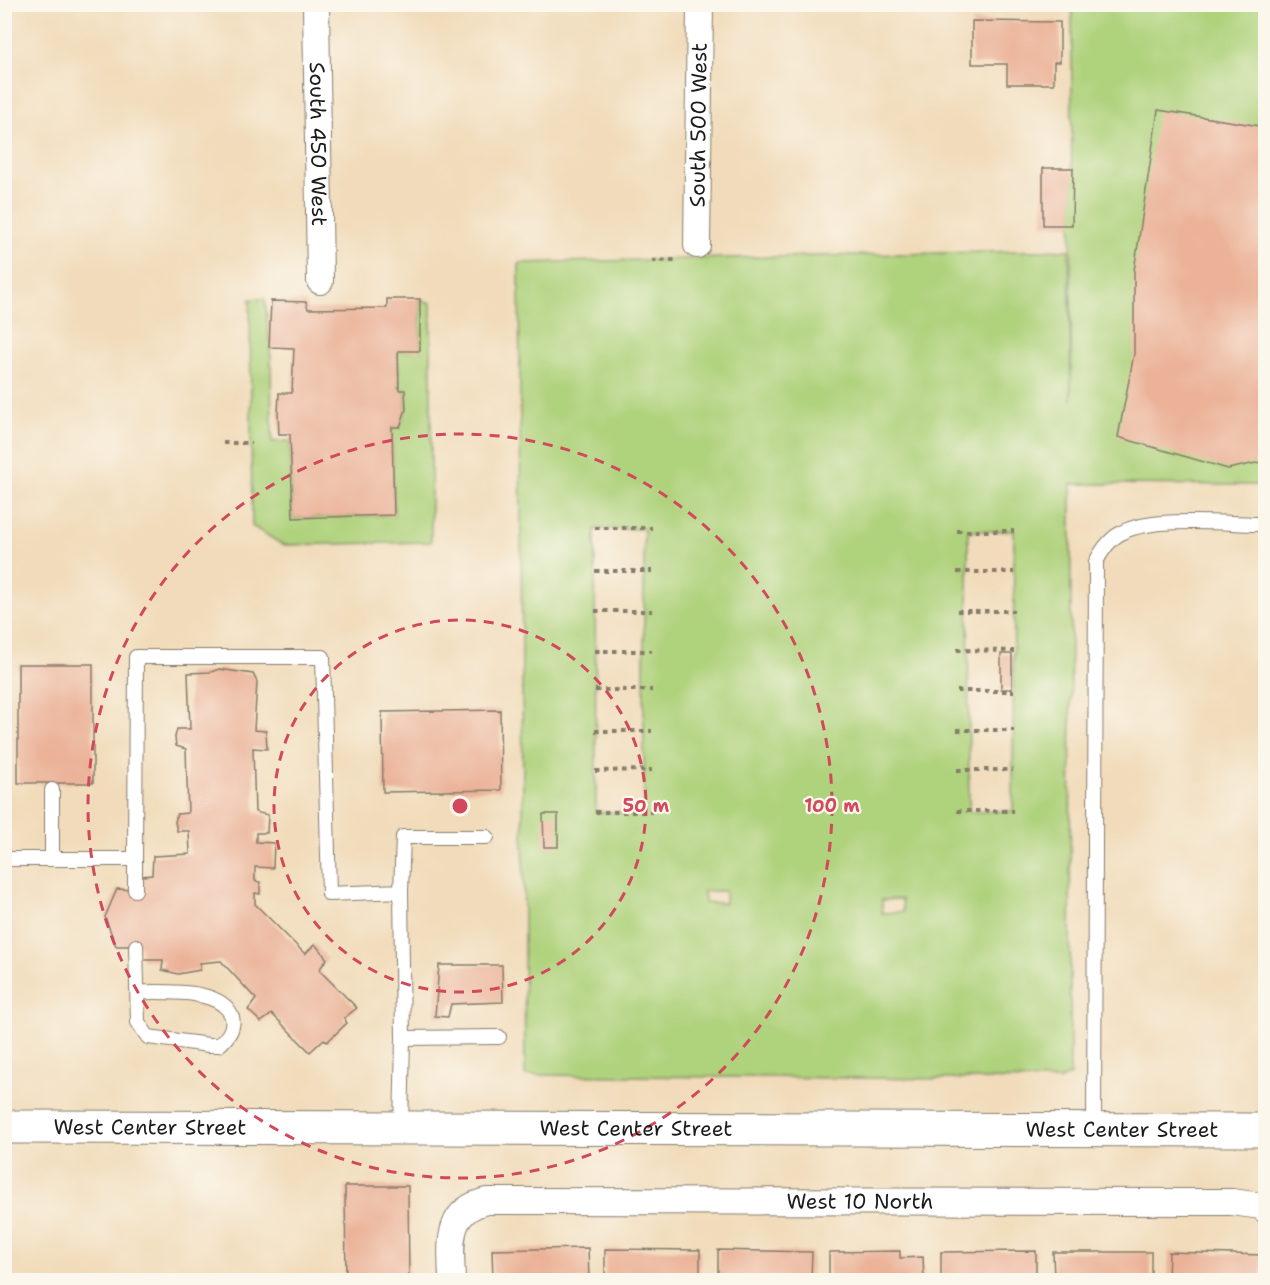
<svg xmlns="http://www.w3.org/2000/svg" width="1270" height="1285" font-family="'Shantell Sans',sans-serif">
<style>
.green{fill:#afd27b;stroke:#66774c;stroke-width:1.5;fill-rule:evenodd}
.building{fill:#ebb298}
.lines{fill:none;stroke-linecap:round;stroke-linejoin:round}
.service-casing{stroke:#867c6b;stroke-width:16}
.minor-casing{stroke:#867c6b;stroke-width:28}
.primary-casing{stroke:#867c6b;stroke-width:35}
.path{stroke:#867c6b;stroke-width:4;stroke-dasharray:4.5 4.5;stroke-linecap:butt}
.service{stroke:#fff;stroke-width:14}
.minor{stroke:#fff;stroke-width:26}
.primary{stroke:#fff;stroke-width:33}
.ring{fill:none;stroke:#d1495b;stroke-width:3;stroke-dasharray:10 8}
.labels{text-anchor:middle;stroke-width:4.5;stroke-linejoin:round;paint-order:stroke}
.street-label{font-size:21px;fill:#1c1c1c;stroke:#fbf7ec}
.centre{fill:#d1495b;stroke:#fbf7ec;stroke-width:3}
.ring-label{font-size:18px;text-anchor:middle;font-weight:bold;fill:#d1495b;stroke:#fbf7ec;stroke-width:4.5;stroke-linejoin:round;paint-order:stroke}
</style>
<rect width="100%" height="100%" fill="#fbf7ec"/>
<filter id="ink" filterUnits="userSpaceOnUse"><feTurbulence type="fractalNoise" baseFrequency=".0167" numOctaves="2"/><feDisplacementMap in="SourceGraphic" scale="12" xChannelSelector="R" yChannelSelector="G"/><feConvolveMatrix kernelMatrix="1 2 1 2 8 2 1 2 1" color-interpolation-filters="sRGB"/></filter>
<filter id="wash" filterUnits="userSpaceOnUse"><feTurbulence type="fractalNoise" baseFrequency=".008" numOctaves="4" result="noise"/><feDisplacementMap in="SourceGraphic" scale="24" xChannelSelector="R" yChannelSelector="G"/><feGaussianBlur stdDeviation="1.35" result="paint"/><feColorMatrix in="noise" values="0 0 0 0 0 0 0 0 0 0 0 0 0 0 0 0 0 1.4 0 .05"/><feComposite in="paint" operator="in"/></filter>
<g filter="url(#wash)">
<rect width="100%" height="100%" fill="#f1dbba"/>
<g class="green">
<path d="M1072 5H1265V485L1071 484 1070 1075 1060 1080 525 1075 519 263 1069 250 1071 401ZM595 529H644V812H596ZM968 531H1014L1013 811 969 812ZM704 891H725V903H705ZM902 899 903 912 882 913V900Z"/>
<path d="M250 299H265L271 359 272 442 290 441 293 518 394 515 392 427H400L406 409 405 390H399L398 351 420 350V299L431 303V542L283 545 252 526Z"/>
</g>
<g id="blocks">
<g class="building">
<path d="M972 21 1060 22V62H1054V84H1007V64H972Z"/>
<path d="M1158 110 1266 127V461L1228 469 1118 437 1134 354V271Z"/>
<path d="M1043 168H1073L1072 225H1043Z"/>
<path d="M387 299H420V351H398L399 390H405L406 409 400 427H392L394 515 293 518 290 434H279L278 413 279 393H292L294 348 269 347 271 301 306 302 308 309 387 308Z"/>
<rect x="1001" y="654" width="11" height="35"/>
<rect x="18" y="664" width="75" height="119"/>
<path d="M219 669 253 674 257 682 254 730 266 731 267 749 253 748 255 812 268 815 267 833H256V842L274 843 273 868 255 867V881L260 882V894L255 893V904L305 954 315 944 327 959 319 970 357 1008 344 1018 347 1023 327 1042 324 1039 310 1052 272 1014 261 1022 248 1010 256 999 221 961 200 963V970L178 974 162 970 163 960H142L140 946H116L105 917 117 889 139 890 142 876 152 875 153 856 190 854 189 831H177L175 822 177 814 188 813 186 749 176 746 175 737 177 729H190L188 673 211 672Z"/>
<path d="M500 710 501 790 383 792 382 712Z"/>
<path d="M543 814H558V847H544Z"/>
<path d="M439 965H502L503 1002 451 1004 448 1017 435 1016Z"/>
<path d="M345 1186H408L409 1280H346Z"/>
<path d="M588 1248 589 1280H493L492 1250Z"/>
<path d="M605 1249 700 1250V1280H605Z"/>
<path d="M718 1250 812 1252 811 1280H718Z"/>
<path d="M900 1251V1258L923 1257 924 1280H829V1252Z"/>
<path d="M1036 1251V1280H941V1252Z"/>
<path d="M1053 1252H1151V1280H1054Z"/>
<path d="M1169 1252 1262 1255 1261 1280H1168Z"/>
</g>
</g>
</g>
<g filter="url(#ink)">
<use href="#blocks" fill-opacity="0" stroke="#867c6b" stroke-width="1.5"/>
<g class="lines">
<g class="service-casing">
<g id="service">
<path d="M52 790V859"/>
<path d="M4 859H135L136 657H323L329 894 401 891 403 837H487"/>
<path d="M135 859V890"/>
<path d="M401 891 403 1038 499 1037"/>
<path d="M136 946 138 1022 148 1037 209 1045H219C227 1038 235 1029 232 1017 222 987 163 993 138 992"/>
<path d="M401 1128 403 1038"/>
<path d="M1094 1130 1096 562C1102 550 1110 538 1123 532 1154 516 1229 524 1266 524"/>
</g>
</g>
<g class="minor-casing">
<g id="minor">
<path id="s1" d="M316 4 320 281"/>
<path id="s2" d="M697 245 700 4"/>
<path id="s3" d="M452 1280C451 1245 445 1210 487 1201L1232 1202 1261 1206 1266 1210"/>
</g>
</g>
<g class="primary-casing">
<g id="primary">
<path id="s4" d="M4 1127 1266 1130"/>
</g>
</g>
<g class="path">
<path d="M652 261 676 260"/>
<path d="M223 443H251"/>
<path d="M595 528H652"/>
<path d="M957 531H1014"/>
<path d="M595 571H652"/>
<path d="M957 572H1014"/>
<path d="M595 611H652"/>
<path d="M957 611H1014"/>
<path d="M957 650 1014 651"/>
<path d="M595 651H652"/>
<path d="M595 690H652"/>
<path d="M957 691H1014"/>
<path d="M957 730H1014"/>
<path d="M595 731H652"/>
<path d="M957 770H1013"/>
<path d="M595 771 652 770"/>
<path d="M957 811H1013"/>
<path d="M595 812H652"/>
</g>
<use href="#service" class="service"/>
<use href="#minor" class="minor"/>
<use href="#primary" class="primary"/>
</g>
</g>
<g class="ring">
<circle cx="460" cy="806" r="186"/>
<circle cx="460" cy="806" r="372"/>
</g>
<g class="labels">
<g class="street-label">
<text dy="7" stroke="none"><textPath href="#s2" startOffset="120">South 500 West</textPath></text>
<text dy="7" stroke="none"><textPath href="#s1" startOffset="140">South 450 West</textPath></text>
<text dy="7" stroke="none"><textPath href="#s4" startOffset="146">West Center Street</textPath></text>
<text dy="7" stroke="none"><textPath href="#s4" startOffset="632">West Center Street</textPath></text>
<text dy="7" stroke="none"><textPath href="#s4" startOffset="1118">West Center Street</textPath></text>
<text dy="7" stroke="none"><textPath href="#s3" startOffset="470">West 10 North</textPath></text>
</g>
</g>
<circle cx="460" cy="806" r="9" class="centre"/>
<g class="ring-label">
<text x="646" y="812">50 m</text>
<text x="832" y="812">100 m</text>
</g>
<rect width="1270" height="1285" fill="none" stroke="#fbf7ec" stroke-width="24"/>
</svg>
